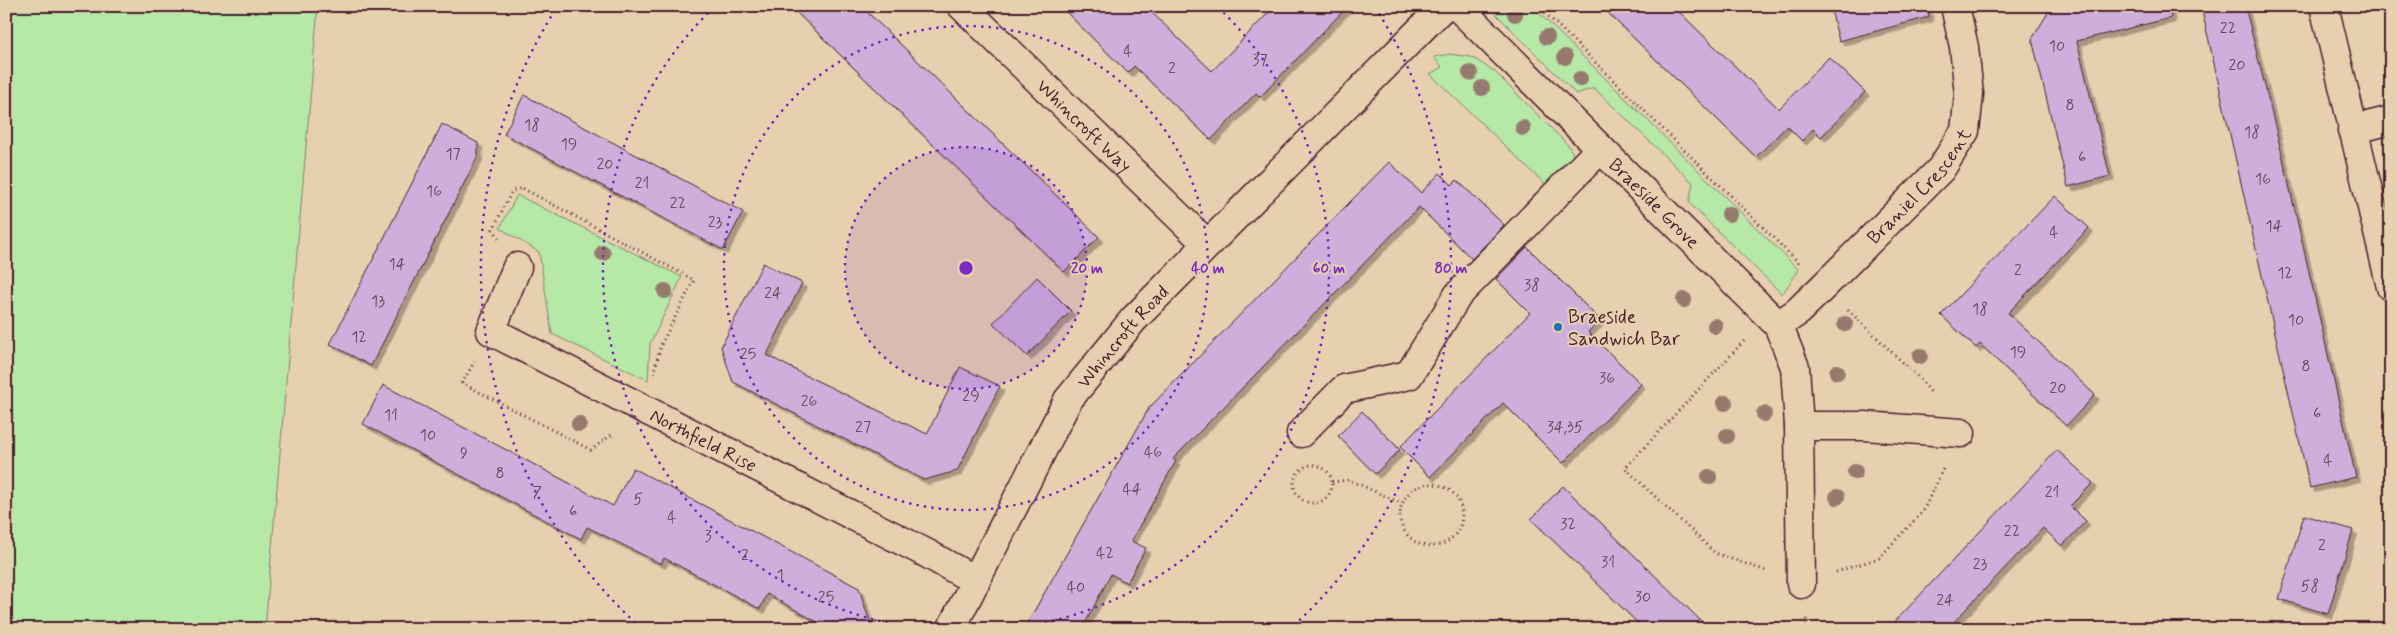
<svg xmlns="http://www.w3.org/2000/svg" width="2397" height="635" font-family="Mynerve,sans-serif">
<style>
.green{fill:#b6e8a8;stroke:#80846a}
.building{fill:#ceafdb;stroke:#4a1f2b;filter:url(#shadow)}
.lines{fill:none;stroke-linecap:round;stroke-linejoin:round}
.minor-casing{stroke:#4a1f2b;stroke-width:31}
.path{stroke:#4a1f2b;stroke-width:3;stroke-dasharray:1 4;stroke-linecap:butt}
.minor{stroke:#e7d0b0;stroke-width:28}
.tree{fill:#977a6e}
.ring{fill:none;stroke:#7b2cbf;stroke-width:2.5;stroke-dasharray:2.5 5}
.poi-dot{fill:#1f6fb2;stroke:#e7d0b0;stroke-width:2}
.labels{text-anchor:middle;stroke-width:4;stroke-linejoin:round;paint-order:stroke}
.number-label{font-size:16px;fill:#6b4357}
.street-label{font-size:19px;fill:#4a1f2b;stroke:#e7d0b0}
.poi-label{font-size:19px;fill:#4a1f2b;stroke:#e7d0b0;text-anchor:start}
.centre{fill:#7b2cbf;stroke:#e7d0b0;stroke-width:2.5}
.ring-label{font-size:15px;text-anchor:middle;font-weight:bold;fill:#7b2cbf;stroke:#e7d0b0;stroke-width:4;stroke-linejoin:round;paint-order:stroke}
</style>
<defs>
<filter id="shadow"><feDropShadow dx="4.5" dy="4.5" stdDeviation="0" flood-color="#0004"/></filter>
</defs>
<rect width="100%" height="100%" fill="#e7d0b0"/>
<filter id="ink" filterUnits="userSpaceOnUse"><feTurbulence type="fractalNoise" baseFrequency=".02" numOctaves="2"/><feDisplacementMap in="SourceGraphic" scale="10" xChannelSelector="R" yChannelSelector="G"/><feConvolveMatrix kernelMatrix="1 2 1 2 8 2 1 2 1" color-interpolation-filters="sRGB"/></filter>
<g filter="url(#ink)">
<g class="green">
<path d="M6 6H318L265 629H6Z"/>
<path d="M1488 6H1532L1799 270 1782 294 1689 203 1693 183 1594 88 1576 94Z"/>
<path d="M1450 54 1471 57 1494 71 1568 145 1573 154 1568 168 1549 188 1430 74 1442 67 1434 57Z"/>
<path d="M517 195 682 277 650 344 648 380 552 334 539 252 500 228Z"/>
</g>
<g class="building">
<path d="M790 6H861L1099 237 1064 272Z"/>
<path d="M1060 6H1145L1212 71 1275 6H1348L1260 97 1256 93 1211 140 1134 66 1128 73Z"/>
<path d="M1601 6H1673L1779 109 1829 57 1865 92 1821 137 1813 129 1802 141 1787 126 1756 157Z"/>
<path d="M1830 6H1927L1929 17 1839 41Z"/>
<path d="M2052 6H2169L2171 18 2077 41 2110 176 2068 187 2032 39Z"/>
<path d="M2201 6H2245L2281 150 2356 477 2310 488Z"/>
<path d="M524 95 743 212 723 250 504 134Z"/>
<path d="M442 124 478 143V156L371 366 330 344Z"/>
<path d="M1389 162 1421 193 1440 173 1452 185 1457 180 1504 225 1472 259 1419 207 1173 459 1176 461 1131 541 1146 548 1127 583 1111 574 1082 629H1024L1149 408Z"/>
<path d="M2055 196 2089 228 2008 313 2095 395 2066 426 1980 344 1976 348 1941 315Z"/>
<path d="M1527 247 1600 320 1588 332 1641 384 1563 463 1503 403 1430 477 1400 447 1530 313 1496 279Z"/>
<path d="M763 263 802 283 767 355 799 372 927 434 960 367 1000 386 957 471 924 480 733 382 721 347Z"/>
<path d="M1037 277 1071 311 1027 356 993 323Z"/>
<path d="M383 385 613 506 633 468 859 588 872 629H821L819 623 767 594 760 609 664 558 661 564 587 527 581 539 363 424Z"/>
<path d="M1362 411 1400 450 1375 474 1338 436Z"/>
<path d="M2057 450 2093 483 2070 506 2086 521 2062 546 2043 528 1947 629H1888Z"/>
<path d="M1563 486 1641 562 1709 629H1644L1531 519Z"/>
<path d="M2304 515 2353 530 2328 614 2279 599Z"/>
</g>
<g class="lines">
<g class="minor-casing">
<g id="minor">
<path id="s1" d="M962 6 1207 244"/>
<path id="s2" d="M1457 6 1778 325 1795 367 1799 426 1801 584"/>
<path d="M2324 6 2391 287"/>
<path d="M2352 130 2391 120"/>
<path id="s3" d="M517 267 491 331 926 553 976 581"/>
<path id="s4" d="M1778 325 1796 313 1823 287 1941 169 1965 131 1969 94 1964 47 1955 6"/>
<path d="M1799 426H1865L1961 433"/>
<path d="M1301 433 1344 389 1409 375 1458 295 1600 149"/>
<path id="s5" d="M951 629 1068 400 1133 320 1444 6"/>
</g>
</g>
<g class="path">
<path d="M1538 6 1799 263"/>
<path d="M499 238 493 229 512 191 522 188 694 280 661 345 654 371 655 375"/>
<path d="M1848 310 1921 380 1932 394"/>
<path d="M1744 341 1625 468 1715 553 1766 571"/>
<path d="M475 361 462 383 591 450 614 433"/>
<circle cx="1313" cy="484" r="19"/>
<path d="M1332 482 1349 480 1401 503"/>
<circle cx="1431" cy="515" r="31"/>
<path d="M1836 572 1879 558 1923 511 1944 467"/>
<path d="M1806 619 1807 629"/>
<path d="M2387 629 2391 617"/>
</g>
<use href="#minor" class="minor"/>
</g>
<g class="tree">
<circle cx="1515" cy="14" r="8"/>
<circle cx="1547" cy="37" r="8"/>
<circle cx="1565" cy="57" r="8"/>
<circle cx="1470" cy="73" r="8"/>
<circle cx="1580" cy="79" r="8"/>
<circle cx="1482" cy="88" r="8"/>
<circle cx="1523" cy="128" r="8"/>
<circle cx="1729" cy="214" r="8"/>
<circle cx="603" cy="253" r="8"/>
<circle cx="665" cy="291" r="8"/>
<circle cx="1684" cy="300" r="8"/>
<circle cx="1845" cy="324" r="8"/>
<circle cx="1715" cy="326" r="8"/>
<circle cx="1920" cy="356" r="8"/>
<circle cx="1837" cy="372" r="8"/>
<circle cx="1725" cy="403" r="8"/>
<circle cx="1764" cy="414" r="8"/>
<circle cx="579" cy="424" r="8"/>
<circle cx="1727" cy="436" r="8"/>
<circle cx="1855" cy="472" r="8"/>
<circle cx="1709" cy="477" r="8"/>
<circle cx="1837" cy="497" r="8"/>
</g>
</g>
<circle cx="966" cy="268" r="121" fill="#7b2cbf" fill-opacity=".12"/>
<g class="ring">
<circle cx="966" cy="268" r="121"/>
<circle cx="966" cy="268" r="242"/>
<path d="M925 629A363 363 0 0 1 714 7M1218 7A363 363 0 0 1 1007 629"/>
<path d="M641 628A485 485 0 0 1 557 7M1375 7A485 485 0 0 1 1291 628"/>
</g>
<circle class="poi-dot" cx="1558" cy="327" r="5"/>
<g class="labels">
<g class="number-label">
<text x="2228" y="33">22</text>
<text x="2057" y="51">10</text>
<text x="1128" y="56">4</text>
<text x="1260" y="65">37</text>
<text x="2237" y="70">20</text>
<text x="1172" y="73">2</text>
<text x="2070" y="110">8</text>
<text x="532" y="130">18</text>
<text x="2252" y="137">18</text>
<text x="569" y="149">19</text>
<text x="453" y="159">17</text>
<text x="2082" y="162">6</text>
<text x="605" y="169">20</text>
<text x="2263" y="184">16</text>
<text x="642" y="188">21</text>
<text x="434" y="196">16</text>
<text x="678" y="208">22</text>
<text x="715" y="227">23</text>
<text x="2274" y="231">14</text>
<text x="2054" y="237">4</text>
<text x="397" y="269">14</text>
<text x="2018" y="275">2</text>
<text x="2285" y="278">12</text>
<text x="1532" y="290">38</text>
<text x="773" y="298">24</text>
<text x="378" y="306">13</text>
<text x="1980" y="314">18</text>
<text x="2296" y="325">10</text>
<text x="359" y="342">12</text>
<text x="2018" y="357">19</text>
<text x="748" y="359">25</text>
<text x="2306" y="371">8</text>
<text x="1607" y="383">36</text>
<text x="2058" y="393">20</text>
<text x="971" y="401">29</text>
<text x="809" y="406">26</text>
<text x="2317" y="418">6</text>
<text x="391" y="420">11</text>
<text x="863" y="432">27</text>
<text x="1565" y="432">34,35</text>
<text x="428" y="440">10</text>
<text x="1153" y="457">46</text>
<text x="464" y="458">9</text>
<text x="2328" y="465">4</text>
<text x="500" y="478">8</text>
<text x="1132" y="494">44</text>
<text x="537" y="497">7</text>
<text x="2052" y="497">21</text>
<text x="638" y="504">5</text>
<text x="573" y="516">6</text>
<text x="672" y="522">4</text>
<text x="1568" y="529">32</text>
<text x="2012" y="536">22</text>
<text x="708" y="541">3</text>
<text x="2322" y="550">2</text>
<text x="1105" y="558">42</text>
<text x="745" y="560">2</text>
<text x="1608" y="567">31</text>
<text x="1980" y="569">23</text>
<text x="780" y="580">1</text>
<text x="2310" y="591">58</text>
<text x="1076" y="592">40</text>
<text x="826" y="602">25</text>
<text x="1643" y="602">30</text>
<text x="1945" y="605">24</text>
</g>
<g class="street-label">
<text dy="7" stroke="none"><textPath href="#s1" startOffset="171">Whincroft Way</textPath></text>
<text dy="7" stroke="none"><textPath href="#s4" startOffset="199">Braniel Crescent</textPath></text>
<text dy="7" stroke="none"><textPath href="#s2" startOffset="279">Braeside Grove</textPath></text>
<text dy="7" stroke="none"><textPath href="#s5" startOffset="341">Whincroft Road</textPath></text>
<text dy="7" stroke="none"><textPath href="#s3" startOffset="308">Northfield Rise</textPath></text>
</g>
<g class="poi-label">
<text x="1568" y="323">Braeside<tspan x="1568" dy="22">Sandwich Bar</tspan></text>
</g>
</g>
<circle cx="966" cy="268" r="8" class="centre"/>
<g class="ring-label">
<text x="1087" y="273">20 m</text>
<text x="1208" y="273">40 m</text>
<text x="1329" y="273">60 m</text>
<text x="1451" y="273">80 m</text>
</g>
<rect width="2397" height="635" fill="none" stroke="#e7d0b0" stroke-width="25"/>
<rect x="12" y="12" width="2372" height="610" fill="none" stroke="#4a1f2b" stroke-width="2" filter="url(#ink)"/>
</svg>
